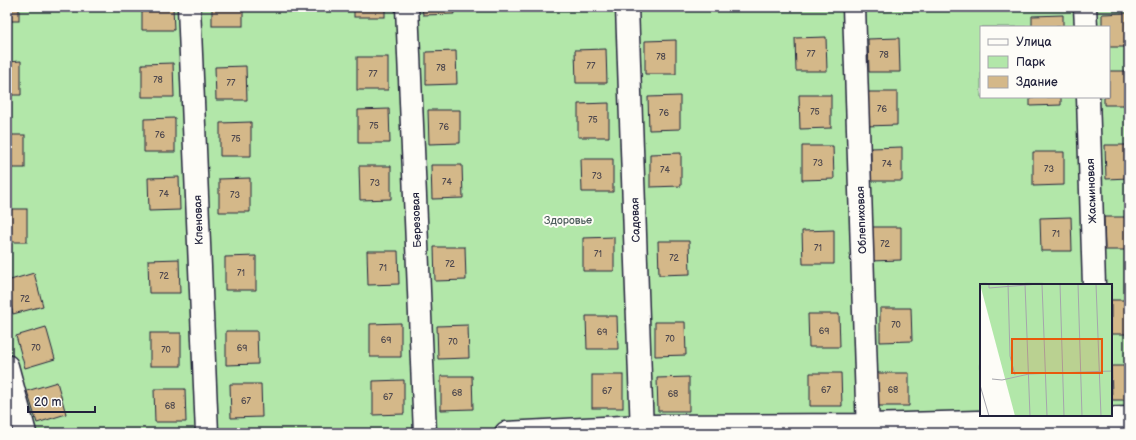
<svg xmlns="http://www.w3.org/2000/svg" width="1136" height="440" font-family="'Balsamiq Sans',sans-serif">
<style>
.green{fill:#b2e7a9;stroke:#6a8472;fill-rule:evenodd}
.building{fill:#d4b889;stroke:#22223b}
.lines{fill:none;stroke-linecap:round;stroke-linejoin:round}
.minor-casing{stroke:#22223b;stroke-width:25}
.minor{stroke:#fdfcf7;stroke-width:22}
.labels{text-anchor:middle;stroke-width:4;stroke-linejoin:round;paint-order:stroke}
.number-label{font-size:9px;fill:#4e484e}
.street-label{font-size:11px;fill:#22223b;stroke:#fdfcf7}
.park-label{font-size:11px;fill:#4d5d5c;stroke:#fdfcf7}
.inset-road{fill:none;stroke:#a5a5ac;stroke-width:1}
.view{fill:#e8590c;fill-opacity:0.15;stroke:#e8590c;stroke-width:2}
.inset-edge{fill:none;stroke:#22223b;stroke-width:2}
</style>
<rect width="100%" height="100%" fill="#fdfcf7"/>
<filter id="ink" filterUnits="userSpaceOnUse"><feTurbulence type="fractalNoise" baseFrequency=".025" numOctaves="2"/><feDisplacementMap in="SourceGraphic" scale="8" xChannelSelector="R" yChannelSelector="G"/><feConvolveMatrix kernelMatrix="1 2 1 2 8 2 1 2 1" color-interpolation-filters="sRGB"/></filter>
<g filter="url(#ink)">
<path class="green" d="M7 7H1129V433H7ZM981 27H1109V97H981ZM981 285H1111V415H981Z"/>
<g class="building">
<rect x="7" y="7" width="12" height="14"/>
<path d="M142 7H173L174 30H142Z"/>
<rect x="212" y="7" width="31" height="19"/>
<rect x="354" y="7" width="31" height="10"/>
<path d="M422 7H453L454 14 423 15Z"/>
<path d="M1129 13V47H1109V27H1102V14Z"/>
<path d="M1063 15V27H1032V16Z"/>
<path d="M826 37 827 71H796L795 38Z"/>
<path d="M899 38 900 72H869L868 39Z"/>
<path d="M676 40V74H645V41Z"/>
<path d="M606 49 607 83H576L575 50Z"/>
<path d="M456 51 457 84 426 85V52Z"/>
<rect x="357" y="57" width="31" height="33"/>
<path d="M21 61V95H7V62Z"/>
<path d="M173 63 174 97H142V64Z"/>
<path d="M246 66 247 100H216L215 67Z"/>
<path d="M1109 71H1129V105H1104V97H1109Z"/>
<path d="M866 92H897V125L866 126Z"/>
<path d="M799 95H831V128L800 129Z"/>
<path d="M680 96V129L649 130 648 97Z"/>
<path d="M1030 97H1061V105L1030 106Z"/>
<path d="M609 103V137H578V104Z"/>
<path d="M389 109 390 143H358V110Z"/>
<path d="M428 110H460V143L429 144Z"/>
<path d="M175 118V152H144V119Z"/>
<path d="M251 122V156H220V123Z"/>
<rect x="7" y="135" width="18" height="33"/>
<path d="M1105 145H1129V178L1106 179Z"/>
<path d="M802 146H833L834 179 802 180Z"/>
<path d="M902 147V181H871V148Z"/>
<path d="M1033 152H1064V185L1033 186Z"/>
<path d="M681 153V186L650 187V154Z"/>
<path d="M581 159H613V192H582Z"/>
<path d="M431 165H462L463 198 432 199Z"/>
<path d="M359 166H391V199L360 200Z"/>
<path d="M179 177 180 210 149 211 148 178Z"/>
<path d="M250 178V212H219V179Z"/>
<rect x="7" y="209" width="20" height="33"/>
<path d="M1071 217 1072 251H1041L1040 218Z"/>
<path d="M1104 217H1129V250H1105Z"/>
<path d="M869 227H901V260L870 261Z"/>
<path d="M834 230V264H803L802 231Z"/>
<path d="M614 237V271H583V238Z"/>
<path d="M658 241H689L690 274 659 275Z"/>
<path d="M434 247H465L466 280 435 281Z"/>
<path d="M367 251H398L399 284 368 285Z"/>
<path d="M256 256V290H225V257Z"/>
<path d="M179 259 180 293H149L148 260Z"/>
<path d="M34 273 43 306 13 314 7 292V281Z"/>
<rect x="1111" y="300" width="18" height="34"/>
<path d="M880 308H911L912 341 880 342Z"/>
<path d="M808 314H839L840 347H809Z"/>
<path d="M586 316H617L618 349H587Z"/>
<path d="M655 322H685L686 355 655 356Z"/>
<path d="M401 323V357H370V324Z"/>
<path d="M468 325 469 358 438 359 437 326Z"/>
<path d="M46 327 55 359 25 368 16 336Z"/>
<path d="M226 331H257L258 364 226 365Z"/>
<rect x="150" y="333" width="31" height="33"/>
<path d="M1111 366H1129V400H1112Z"/>
<path d="M810 373H841L842 406H810Z"/>
<path d="M877 373H909V406H878Z"/>
<rect x="592" y="375" width="31" height="33"/>
<path d="M441 376H472L473 409 441 410Z"/>
<path d="M689 377V411H658L657 378Z"/>
<path d="M404 380V414L373 415V381Z"/>
<path d="M57 382 66 414 37 423 27 391Z"/>
<path d="M230 384H261L262 417 231 418Z"/>
<path d="M154 389H185L186 422H155Z"/>
<rect x="1114" y="427" width="15" height="6"/>
</g>
<g class="lines">
<g class="minor-casing">
<g id="minor">
<path d="M189 7 207 433"/>
<path d="M407 7 425 433"/>
<path d="M627 7 642 433"/>
<path d="M854 7 868 433"/>
<path d="M1085 7 1086 27"/>
<path d="M1088 97 1094 285"/>
<path d="M7 366 25 433"/>
<path d="M506 433 642 426 868 425 1129 418"/>
</g>
</g>
<use href="#minor" class="minor"/>
</g>
</g>
<g class="labels">
<g class="number-label">
<text x="811" y="57">77</text>
<text x="884" y="58">78</text>
<text x="661" y="60">78</text>
<text x="591" y="69">77</text>
<text x="441" y="71">78</text>
<text x="373" y="77">77</text>
<text x="158" y="83">78</text>
<text x="231" y="86">77</text>
<text x="882" y="112">76</text>
<text x="815" y="115">75</text>
<text x="664" y="116">76</text>
<text x="593" y="123">75</text>
<text x="374" y="129">75</text>
<text x="444" y="130">76</text>
<text x="160" y="138">76</text>
<text x="236" y="142">75</text>
<text x="818" y="166">73</text>
<text x="887" y="167">74</text>
<text x="1049" y="172">73</text>
<text x="665" y="173">74</text>
<text x="597" y="179">73</text>
<text x="447" y="185">74</text>
<text x="375" y="186">73</text>
<text x="164" y="197">74</text>
<text x="235" y="198">73</text>
<text x="1056" y="237">71</text>
<text x="885" y="247">72</text>
<text x="818" y="251">71</text>
<text x="598" y="257">71</text>
<text x="674" y="261">72</text>
<text x="450" y="267">72</text>
<text x="383" y="271">71</text>
<text x="241" y="276">71</text>
<text x="164" y="279">72</text>
<text x="25" y="302">72</text>
<text x="896" y="328">70</text>
<text x="824" y="334">69</text>
<text x="602" y="335">69</text>
<text x="670" y="342">70</text>
<text x="386" y="343">69</text>
<text x="453" y="345">70</text>
<text x="36" y="351">70</text>
<text x="242" y="351">69</text>
<text x="166" y="353">70</text>
<text x="826" y="393">67</text>
<text x="893" y="393">68</text>
<text x="607" y="394">67</text>
<text x="457" y="396">68</text>
<text x="673" y="397">68</text>
<text x="388" y="400">67</text>
<text x="246" y="404">67</text>
<text x="170" y="409">68</text>
</g>
<g class="street-label">
<text transform="translate(1091 191) rotate(-92)" y="4">Жасминовая</text>
<text transform="translate(198 220) rotate(-92)" y="4">Кленовая</text>
<text transform="translate(416 220) rotate(-92)" y="4">Березовая</text>
<text transform="translate(635 220) rotate(-92)" y="4">Садовая</text>
<text transform="translate(861 220) rotate(-92)" y="4">Облепиховая</text>
</g>
<g class="park-label">
<text x="568" y="224">Здоровье</text>
</g>
</g>
<g transform="translate(980 284)">
<rect width="132" height="132" fill="#fdfcf7"/>
<path d="M0 0H132V132H35Z" fill="#b2e7a9"/>
<path class="inset-road" d="M9 0V4L59 0M28 0 30 72 35 91M45 0 50 132M62 0 67 132M80 0 84 132M88 0H106M98 0 102 132M116 0 121 132M12 95 22 96 49 90 132 87M0 101 9 132"/>
<path class="view" d="M32 55H122V89H32Z"/>
<rect width="132" height="132" class="inset-edge"/>
</g>
<rect width="1136" height="440" fill="none" stroke="#fdfcf7" stroke-width="24"/>
<rect x="12" y="12" width="1112" height="416" fill="none" stroke="#22223b" stroke-width="1.5" filter="url(#ink)"/>
<rect x="980" y="26" width="130" height="72" fill="#fdfcf7" stroke="#a5a5ac"/>
<rect x="988" y="39" width="20" height="6" fill="#fdfcf7" stroke="#a5a5ac"/>
<text x="1016" y="46" font-size="12" fill="#22223b">Улица</text>
<rect x="988" y="56" width="20" height="12" fill="#b2e7a9" stroke="#a5a5ac"/>
<text x="1016" y="66" font-size="12" fill="#22223b">Парк</text>
<rect x="988" y="76" width="20" height="12" fill="#d4b889" stroke="#a5a5ac"/>
<text x="1016" y="86" font-size="12" fill="#22223b">Здание</text>
<path d="M28 406v6h67v-6" fill="none" stroke="#22223b" stroke-width="2"/>
<text x="34" y="406" font-size="12" fill="#22223b" stroke="#fdfcf7" stroke-width="3" paint-order="stroke">20 m</text>
</svg>
